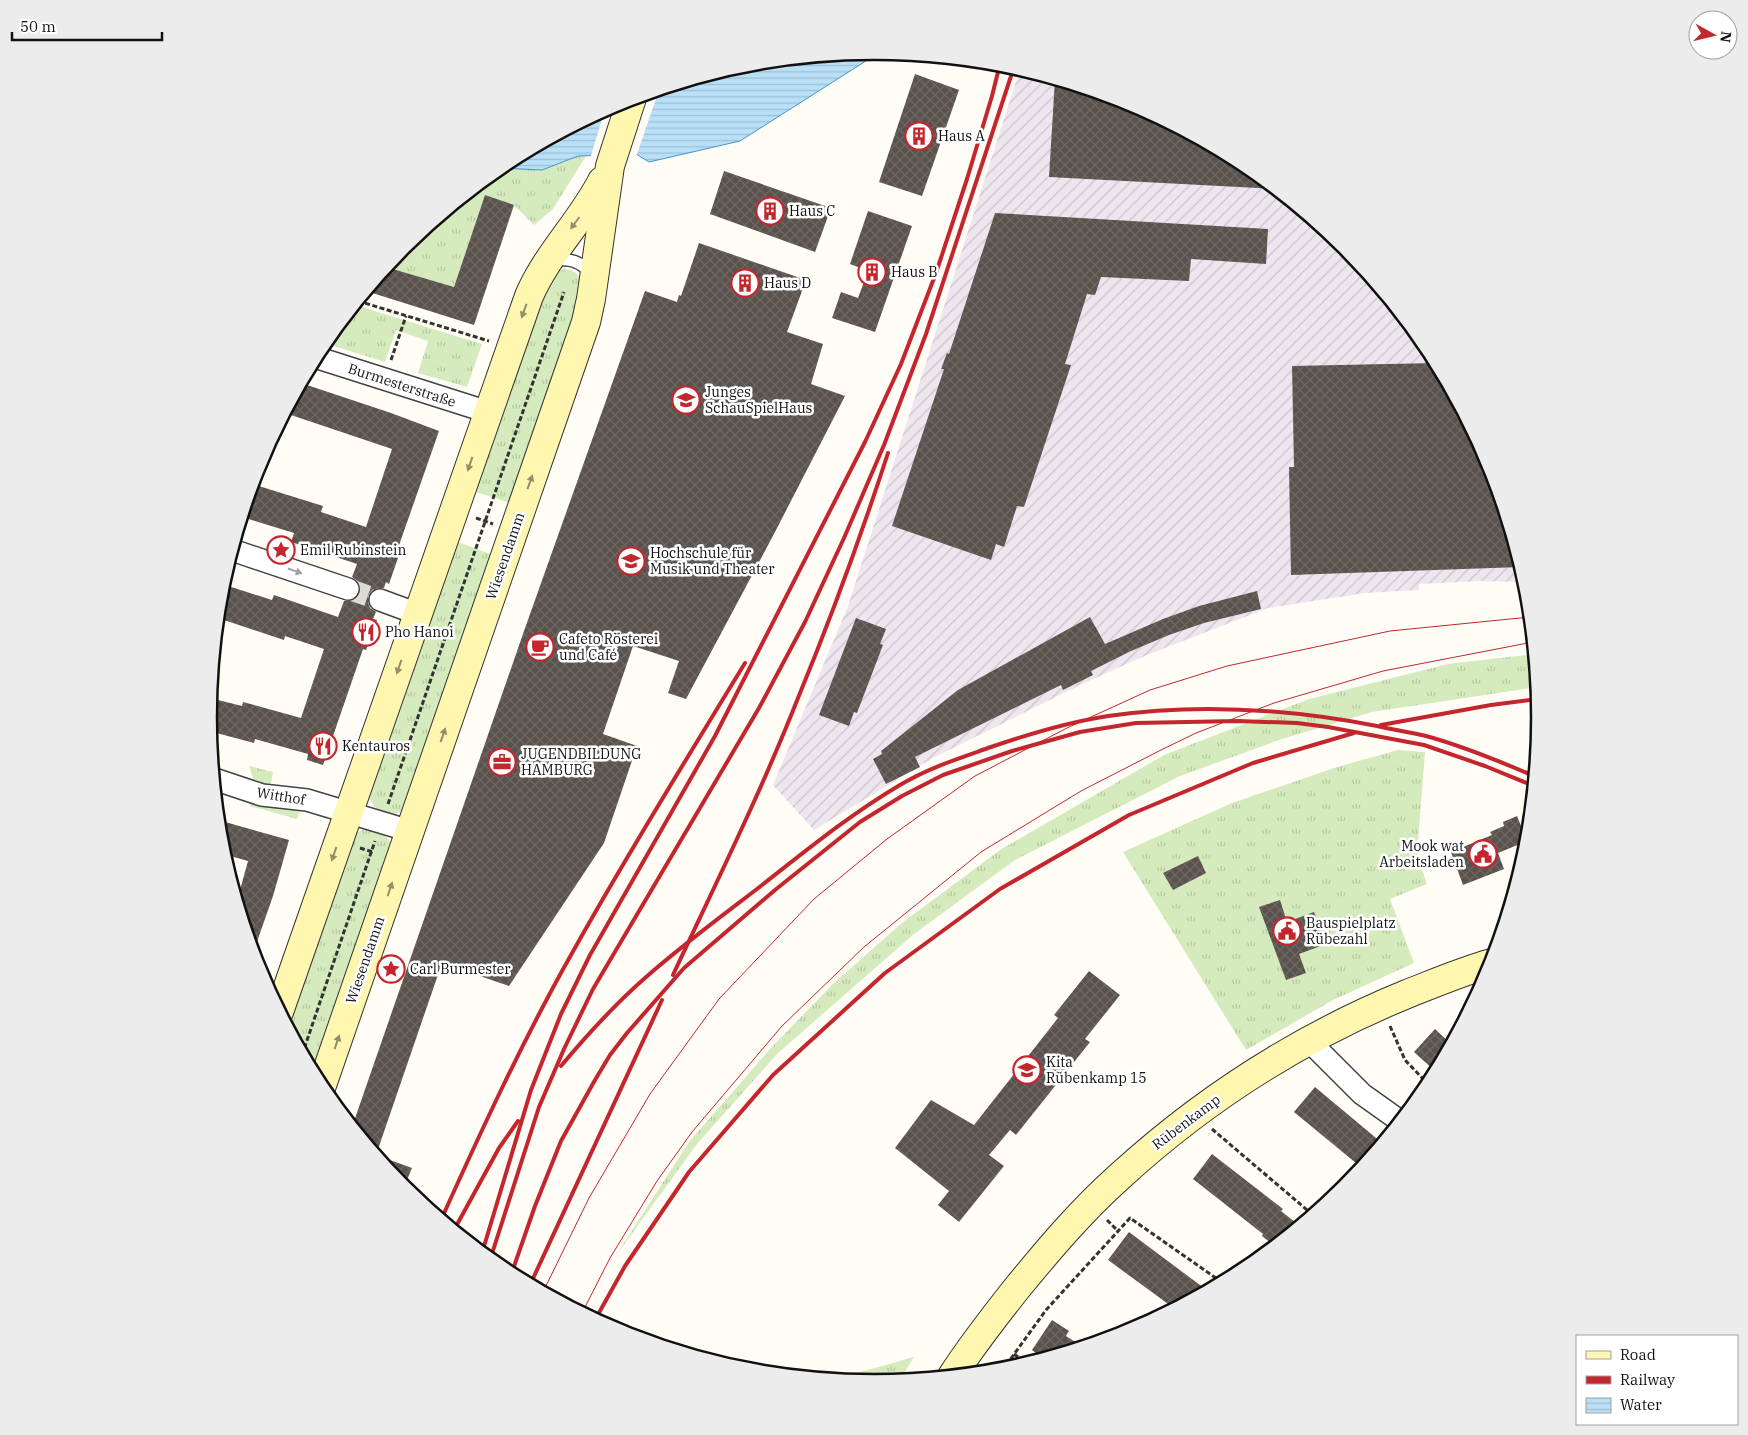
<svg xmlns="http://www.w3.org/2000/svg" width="1748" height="1435" font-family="'IBM Plex Serif',serif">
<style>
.industrial{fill:url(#industrial-furrows)}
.grass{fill:url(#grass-tufts)}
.water{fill:url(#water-rules);stroke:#3f96cf}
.pier{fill:#fffdf5}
.building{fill:url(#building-cross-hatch)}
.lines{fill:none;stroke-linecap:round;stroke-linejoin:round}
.street-tunnel{stroke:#dbdad3;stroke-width:21;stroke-dasharray:21 11;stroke-linecap:butt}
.lane-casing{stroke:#444;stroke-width:14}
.street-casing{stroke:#444;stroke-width:24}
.secondary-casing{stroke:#333;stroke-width:30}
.path{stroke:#333;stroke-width:3;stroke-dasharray:5 2.5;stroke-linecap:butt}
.lane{stroke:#fff;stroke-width:11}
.street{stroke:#fff;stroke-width:21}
.secondary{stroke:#fff6b0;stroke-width:28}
.tram{stroke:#c4262e;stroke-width:1}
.rail{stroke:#c4262e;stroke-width:4}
.oneway{fill:#948f68}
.oneway2{fill:#a0a0a0}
.labels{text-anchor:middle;stroke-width:5;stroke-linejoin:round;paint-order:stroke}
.poi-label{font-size:14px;fill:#111;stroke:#fff;text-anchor:start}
.street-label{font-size:14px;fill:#111;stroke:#fff}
.rim{fill:none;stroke:#111;stroke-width:2.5}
</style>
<defs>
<pattern id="industrial-furrows" width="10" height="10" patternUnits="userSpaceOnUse" patternTransform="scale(1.25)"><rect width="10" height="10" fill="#eee6ef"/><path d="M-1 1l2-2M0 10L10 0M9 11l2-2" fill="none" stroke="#cbc4cc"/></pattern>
<pattern id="grass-tufts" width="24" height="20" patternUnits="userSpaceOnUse" patternTransform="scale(1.25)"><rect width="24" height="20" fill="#d5ebbd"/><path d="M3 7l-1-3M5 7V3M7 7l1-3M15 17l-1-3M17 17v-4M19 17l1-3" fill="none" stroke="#b6c8a1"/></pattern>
<pattern id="water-rules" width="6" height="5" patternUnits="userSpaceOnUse" patternTransform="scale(1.25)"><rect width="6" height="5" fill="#b9e0f7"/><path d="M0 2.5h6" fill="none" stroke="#9ebfd3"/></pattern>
<pattern id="building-cross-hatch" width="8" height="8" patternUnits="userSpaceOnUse" patternTransform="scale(1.25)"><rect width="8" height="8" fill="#5a524d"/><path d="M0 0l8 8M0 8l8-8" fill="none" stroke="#6d6662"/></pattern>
</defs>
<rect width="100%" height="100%" fill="#fffdf5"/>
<path class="industrial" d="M1020 69 1129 102 1244 164 1345 247 1428 348 1490 463 1526 582 1481 581 1419 584V590L1365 593 1268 608 1147 655 1080 685 931 759 814 830 773 785 848 606Z"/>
<g class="grass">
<path d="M578 156H586L553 209 534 225 514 205 485 195 454 287 386 267 403 246 499 168 542 170Z"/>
<path d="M564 269C580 270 582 281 583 294L513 504 473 491 538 302 556 272Z"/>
<path d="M355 305 482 344 467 387 418 373 428 341 396 330 385 362 324 343Z"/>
<path d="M455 541 496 556 406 809C390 820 374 813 368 795Z"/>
<path d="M1534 654 1537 687 1372 712 1282 739 1180 776 1015 860 914 934 778 1053 697 1144 615 1257 689 1142 770 1049 834 983 903 922 1000 850 1164 755 1309 699 1448 664Z"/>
<path d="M1398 750 1425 752 1417 855 1427 884 1390 899 1414 963 1333 1000 1246 1050 1123 852 1232 803 1337 767Z"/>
<path d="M249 766 273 772 270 789 256 786Z"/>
<path d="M251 803 271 807H301L297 819 250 806Z"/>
<path d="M364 829C377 829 386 834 392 845L315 1077 287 1026 351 839 354 834Z"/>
<path d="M914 1357 899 1381 874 1384 832 1380Z"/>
</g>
<path class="water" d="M874 51 880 52 740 141 649 162 636 154 578 156 542 170 499 168 504 163 619 102 744 64Z"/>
<path class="pier" d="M659 90 636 157 590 159 605 109 619 102Z"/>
<g class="building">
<path d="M915 74 959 90 922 196 879 182Z"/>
<path d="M1055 79 1129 102 1244 164 1275 189 1049 177Z"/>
<path d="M724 171 831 208 815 252 710 214Z"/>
<path d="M485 195 514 205 474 325 366 291 386 267 454 287Z"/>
<path d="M868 211 912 226 875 332 832 318 841 292 858 298 868 271 850 264Z"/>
<path d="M995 213 1268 229 1266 264 1191 259 1189 281 1101 277 1095 295 1087 294 1065 364 1071 365 1024 507 1017 506 1004 547 996 544 991 560 892 526 944 369H941L947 353 949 354Z"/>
<path d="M699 243 806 280 787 332 823 344 811 384 845 396 775 532 686 699 668 693 679 661 633 646 603 734 637 746 604 843 509 986 442 963 376 1155 412 1168 403 1189 352 1127 524 631 645 291 677 302 679 295 681 296Z"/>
<path d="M1436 363 1490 463 1521 567 1291 575 1289 467H1294L1292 366Z"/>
<path d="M301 383 391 413 439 431 397 551 400 552 389 584 386 582 384 588H378L372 590 368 596V603L370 608 376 612 373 619 377 620 366 650 363 649 323 765 307 760 308 754 255 739 254 743 209 731 208 717 210 698 242 706 243 702 301 718 324 649 285 636 284 640 218 618 222 584 272 600 274 595 338 617 344 601H350L356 599 360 592V586L358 581 352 577 357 564 291 542 294 533 242 517 252 484 323 506 321 512 366 527 392 449 285 413Z"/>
<path d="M1257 591 1261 609 1204 623 1169 635 1131 651 1091 671 1093 675 1063 690 1061 685 915 757 920 767 886 784 873 759 882 754 881 751 958 690 1090 617 1105 644 1163 619 1199 606Z"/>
<path d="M856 618 886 629 880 644 883 645 857 713 854 712 849 726 819 715Z"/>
<path d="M1517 816 1527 841 1498 853 1504 869 1463 885 1451 852 1492 835 1490 832 1504 826 1503 822Z"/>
<path d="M218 820 289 840 273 896 253 953 237 901 248 861 223 854Z"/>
<path d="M1198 856 1206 873 1173 890 1163 873Z"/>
<path d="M1280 900 1287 922 1314 912 1326 944 1299 954 1306 973 1286 980 1259 907Z"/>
<path d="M1089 971 1120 995 1085 1039 1090 1042 1016 1135 1010 1130 989 1155 1004 1166 959 1222 938 1205 949 1191 895 1148 931 1100 974 1125 1058 1018 1054 1015Z"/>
<path d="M1435 1029 1451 1044 1436 1072 1414 1052Z"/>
<path d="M1315 1087 1382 1143 1362 1168 1294 1112Z"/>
<path d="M1212 1154 1283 1209 1281 1211 1300 1226 1275 1246 1262 1236 1263 1234 1193 1179Z"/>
<path d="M1129 1232 1161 1256 1208 1291 1175 1309 1108 1260Z"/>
<path d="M1052 1320 1069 1331 1066 1336 1083 1347 1044 1359 1032 1350Z"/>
</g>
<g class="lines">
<path class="street-tunnel" d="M348 589 380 600"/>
<g class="lane-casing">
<path id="lane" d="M552 262C568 256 583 262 592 276"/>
</g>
<g class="street-casing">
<g id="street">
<path d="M315 357 488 412"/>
<path d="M232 550 348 589"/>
<path d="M380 600 418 614"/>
<path d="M214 779 262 795 307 800 410 831"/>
<path d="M1308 1040 1362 1094 1400 1121"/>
</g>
</g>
<g class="secondary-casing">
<g id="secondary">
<path d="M279 1012 529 296C547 254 581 222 602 181"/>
<path d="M321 1088 586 322 591 299 610 166 632 98"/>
<path d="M952 1376C972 1345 994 1317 1017 1288 1049 1249 1081 1211 1119 1177 1203 1100 1302 1037 1407 994 1435 983 1463 971 1492 963"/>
</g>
</g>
<g class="path">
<path d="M358 301 489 341"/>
<path d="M391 360 406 316"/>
<path d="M476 518 493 524"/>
<path d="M388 804 564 292"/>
<path d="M360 848 373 852"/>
<path d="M1390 1026 1405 1060 1429 1085"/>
<path d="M302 1055 375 841"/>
<path d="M1212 1129 1313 1215"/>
<path d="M1107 1220 1118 1231"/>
<path d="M1014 1354 1028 1364"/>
<path d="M1002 1371 1046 1310 1130 1218 1223 1283"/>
</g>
<use href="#lane" class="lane"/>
<use href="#street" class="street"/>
<use href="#secondary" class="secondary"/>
<g class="tram">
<path d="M543 1292 589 1198 650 1094 719 999 814 899 887 839 975 776 1067 728 1150 690 1227 666 1390 631 1530 617"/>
<path d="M582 1313 610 1258 657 1181 692 1132 782 1026 864 947 981 852 1081 791 1159 751 1196 733 1274 703 1383 671 1533 642"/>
</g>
<g class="rail">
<path d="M1381 725 1491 705 1538 699"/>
<path d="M673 975C716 883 761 792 798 698 831 618 861 536 888 453"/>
<path d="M561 1066C587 1035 614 1005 645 978 680 947 719 918 757 889 803 853 849 815 900 785 928 768 960 758 991 747 1029 734 1069 722 1108 716 1197 703 1289 709 1377 726 1393 730 1410 732 1426 736 1463 746 1499 761 1534 776"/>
<path d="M441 1220C481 1131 523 1040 571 955 626 856 686 760 745 663"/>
<path d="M454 1230 499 1148 518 1121"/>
<path d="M482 1253 531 1090 561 1014 590 955 715 736 865 442 901 364 936 273 967 179 992 96 1000 64"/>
<path d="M490 1260 539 1107 564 1049 593 989 759 708 805 622 844 538 884 445 926 334 1014 67"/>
<path d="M511 1275 535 1206 561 1141 595 1080 610 1055 627 1033 684 968 775 890 860 822 902 796 943 775 1012 751 1080 732 1136 723 1238 721 1297 723 1328 727 1424 745 1485 766 1534 786"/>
<path d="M530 1285 662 1000"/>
<path d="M595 1320 625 1266 689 1172 773 1075 885 973 1000 889 1129 815 1253 763 1354 733"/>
</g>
</g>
<defs><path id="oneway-solid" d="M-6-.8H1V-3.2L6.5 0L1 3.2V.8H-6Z" transform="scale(1.25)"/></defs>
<g class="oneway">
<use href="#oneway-solid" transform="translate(575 223) rotate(127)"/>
<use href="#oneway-solid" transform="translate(524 311) rotate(110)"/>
<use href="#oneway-solid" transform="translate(470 464) rotate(109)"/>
<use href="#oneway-solid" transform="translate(530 482) rotate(-70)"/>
<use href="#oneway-solid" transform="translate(399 667) rotate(109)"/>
<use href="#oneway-solid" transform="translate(443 735) rotate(-71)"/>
<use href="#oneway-solid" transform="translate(334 854) rotate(109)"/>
<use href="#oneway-solid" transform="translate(390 889) rotate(-71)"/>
<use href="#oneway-solid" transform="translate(337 1042) rotate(-71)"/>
</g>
<use class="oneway2" href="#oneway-solid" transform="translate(295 571) rotate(19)"/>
<defs>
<g id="building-ring" transform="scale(1.4375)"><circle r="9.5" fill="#fff" stroke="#c4262e" stroke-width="1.5"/><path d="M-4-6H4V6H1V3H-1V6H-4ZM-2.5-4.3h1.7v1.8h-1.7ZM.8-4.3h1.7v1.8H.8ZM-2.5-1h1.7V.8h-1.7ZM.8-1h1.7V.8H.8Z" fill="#c4262e"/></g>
<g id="university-ring" transform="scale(1.4375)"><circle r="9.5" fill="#fff" stroke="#c4262e" stroke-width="1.5"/><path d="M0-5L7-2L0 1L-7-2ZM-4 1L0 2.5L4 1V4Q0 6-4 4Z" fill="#c4262e"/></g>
<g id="sight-ring" transform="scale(1.4375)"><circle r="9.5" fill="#fff" stroke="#c4262e" stroke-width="1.5"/><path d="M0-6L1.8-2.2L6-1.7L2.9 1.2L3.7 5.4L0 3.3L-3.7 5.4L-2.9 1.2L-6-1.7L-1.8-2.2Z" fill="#c4262e"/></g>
<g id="restaurant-ring" transform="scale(1.4375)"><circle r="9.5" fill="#fff" stroke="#c4262e" stroke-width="1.5"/><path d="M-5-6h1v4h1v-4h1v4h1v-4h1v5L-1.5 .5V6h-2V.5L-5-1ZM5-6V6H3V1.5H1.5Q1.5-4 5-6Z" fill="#c4262e"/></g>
<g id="cafe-ring" transform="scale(1.4375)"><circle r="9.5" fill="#fff" stroke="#c4262e" stroke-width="1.5"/><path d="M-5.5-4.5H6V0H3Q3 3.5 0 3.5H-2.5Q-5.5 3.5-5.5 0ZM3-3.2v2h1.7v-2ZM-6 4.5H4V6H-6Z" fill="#c4262e"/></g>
<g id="office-ring" transform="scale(1.4375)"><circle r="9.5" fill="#fff" stroke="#c4262e" stroke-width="1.5"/><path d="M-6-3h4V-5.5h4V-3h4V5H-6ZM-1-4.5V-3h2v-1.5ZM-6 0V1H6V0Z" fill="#c4262e"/></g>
<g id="civic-ring" transform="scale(1.4375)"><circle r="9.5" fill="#fff" stroke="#c4262e" stroke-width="1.5"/><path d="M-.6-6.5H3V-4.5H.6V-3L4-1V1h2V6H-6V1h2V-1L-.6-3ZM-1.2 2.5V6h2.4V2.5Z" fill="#c4262e"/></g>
<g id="school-ring" transform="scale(1.4375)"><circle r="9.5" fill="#fff" stroke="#c4262e" stroke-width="1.5"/><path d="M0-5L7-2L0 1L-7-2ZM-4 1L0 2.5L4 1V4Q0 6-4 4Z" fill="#c4262e"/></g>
</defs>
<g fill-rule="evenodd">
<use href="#building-ring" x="919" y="136"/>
<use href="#building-ring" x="770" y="211"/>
<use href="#building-ring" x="872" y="272"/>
<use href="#building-ring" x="745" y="283"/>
<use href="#university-ring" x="686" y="400"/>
<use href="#sight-ring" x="281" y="550"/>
<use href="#university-ring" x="631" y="561"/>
<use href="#restaurant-ring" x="366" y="632"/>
<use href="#cafe-ring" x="540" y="647"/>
<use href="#restaurant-ring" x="323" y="746"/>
<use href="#office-ring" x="502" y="762"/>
<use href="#civic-ring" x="1483" y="854"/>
<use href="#civic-ring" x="1287" y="931"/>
<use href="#sight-ring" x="391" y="969"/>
<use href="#school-ring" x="1027" y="1070"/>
</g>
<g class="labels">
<g class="poi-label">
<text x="938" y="141">Haus A</text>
<text x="789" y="216">Haus C</text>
<text x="891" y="277">Haus B</text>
<text x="764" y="288">Haus D</text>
<text x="705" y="397">Junges<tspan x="705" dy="16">SchauSpielHaus</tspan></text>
<text x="300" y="555">Emil Rubinstein</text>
<text x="650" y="558">Hochschule für<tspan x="650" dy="16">Musik und Theater</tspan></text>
<text x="385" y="637">Pho Hanoi</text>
<text x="559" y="644">Cafeto Rösterei<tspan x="559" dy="16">und Café</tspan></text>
<text x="342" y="751">Kentauros</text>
<text x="521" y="759">JUGENDBILDUNG<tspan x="521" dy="16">HAMBURG</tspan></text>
<text x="1464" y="851" text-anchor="end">Mook wat<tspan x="1464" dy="16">Arbeitsladen</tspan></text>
<text x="1306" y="928">Bauspielplatz<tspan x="1306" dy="16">Rübezahl</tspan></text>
<text x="410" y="974">Carl Burmester</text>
<text x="1046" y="1067">Kita<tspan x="1046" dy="16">Rübenkamp 15</tspan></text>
</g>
<g class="street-label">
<text transform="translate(402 385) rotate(18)" y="5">Burmesterstraße</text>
<text transform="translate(505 556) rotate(-71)" y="5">Wiesendamm</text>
<text transform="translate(281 796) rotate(9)" y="5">Witthof</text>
<text transform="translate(365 960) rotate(-71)" y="5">Wiesendamm</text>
<text transform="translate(1186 1122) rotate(-37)" y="5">Rübenkamp</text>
</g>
</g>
<path d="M0 0H1748V1435H0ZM217 717a657 657 0 1 1 1314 0a657 657 0 1 1-1314 0Z" fill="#ececec" fill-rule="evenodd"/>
<path class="rim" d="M217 717a657 657 0 1 1 1314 0a657 657 0 1 1-1314 0Z"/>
<rect x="1576" y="1335" width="162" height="90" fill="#ffffff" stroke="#a0a0a0"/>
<rect x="1586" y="1351" width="25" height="8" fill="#fff6b0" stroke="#a0a0a0"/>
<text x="1620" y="1360" font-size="15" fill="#111111">Road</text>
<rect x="1586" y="1376" width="25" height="8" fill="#c4262e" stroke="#a0a0a0"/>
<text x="1620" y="1385" font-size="15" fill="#111111">Railway</text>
<rect x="1586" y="1398" width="25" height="15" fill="url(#water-rules)" stroke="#a0a0a0"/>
<text x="1620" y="1410" font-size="15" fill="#111111">Water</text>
<g transform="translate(1713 35) rotate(98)"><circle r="24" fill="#ffffff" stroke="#a0a0a0"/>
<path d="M0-4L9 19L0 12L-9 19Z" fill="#c4262e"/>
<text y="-8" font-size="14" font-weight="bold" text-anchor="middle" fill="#111111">N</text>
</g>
<path d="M12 32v8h150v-8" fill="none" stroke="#111111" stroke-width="2.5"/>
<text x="20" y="32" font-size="15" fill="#111111" stroke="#ffffff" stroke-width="4" paint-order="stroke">50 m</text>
</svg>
